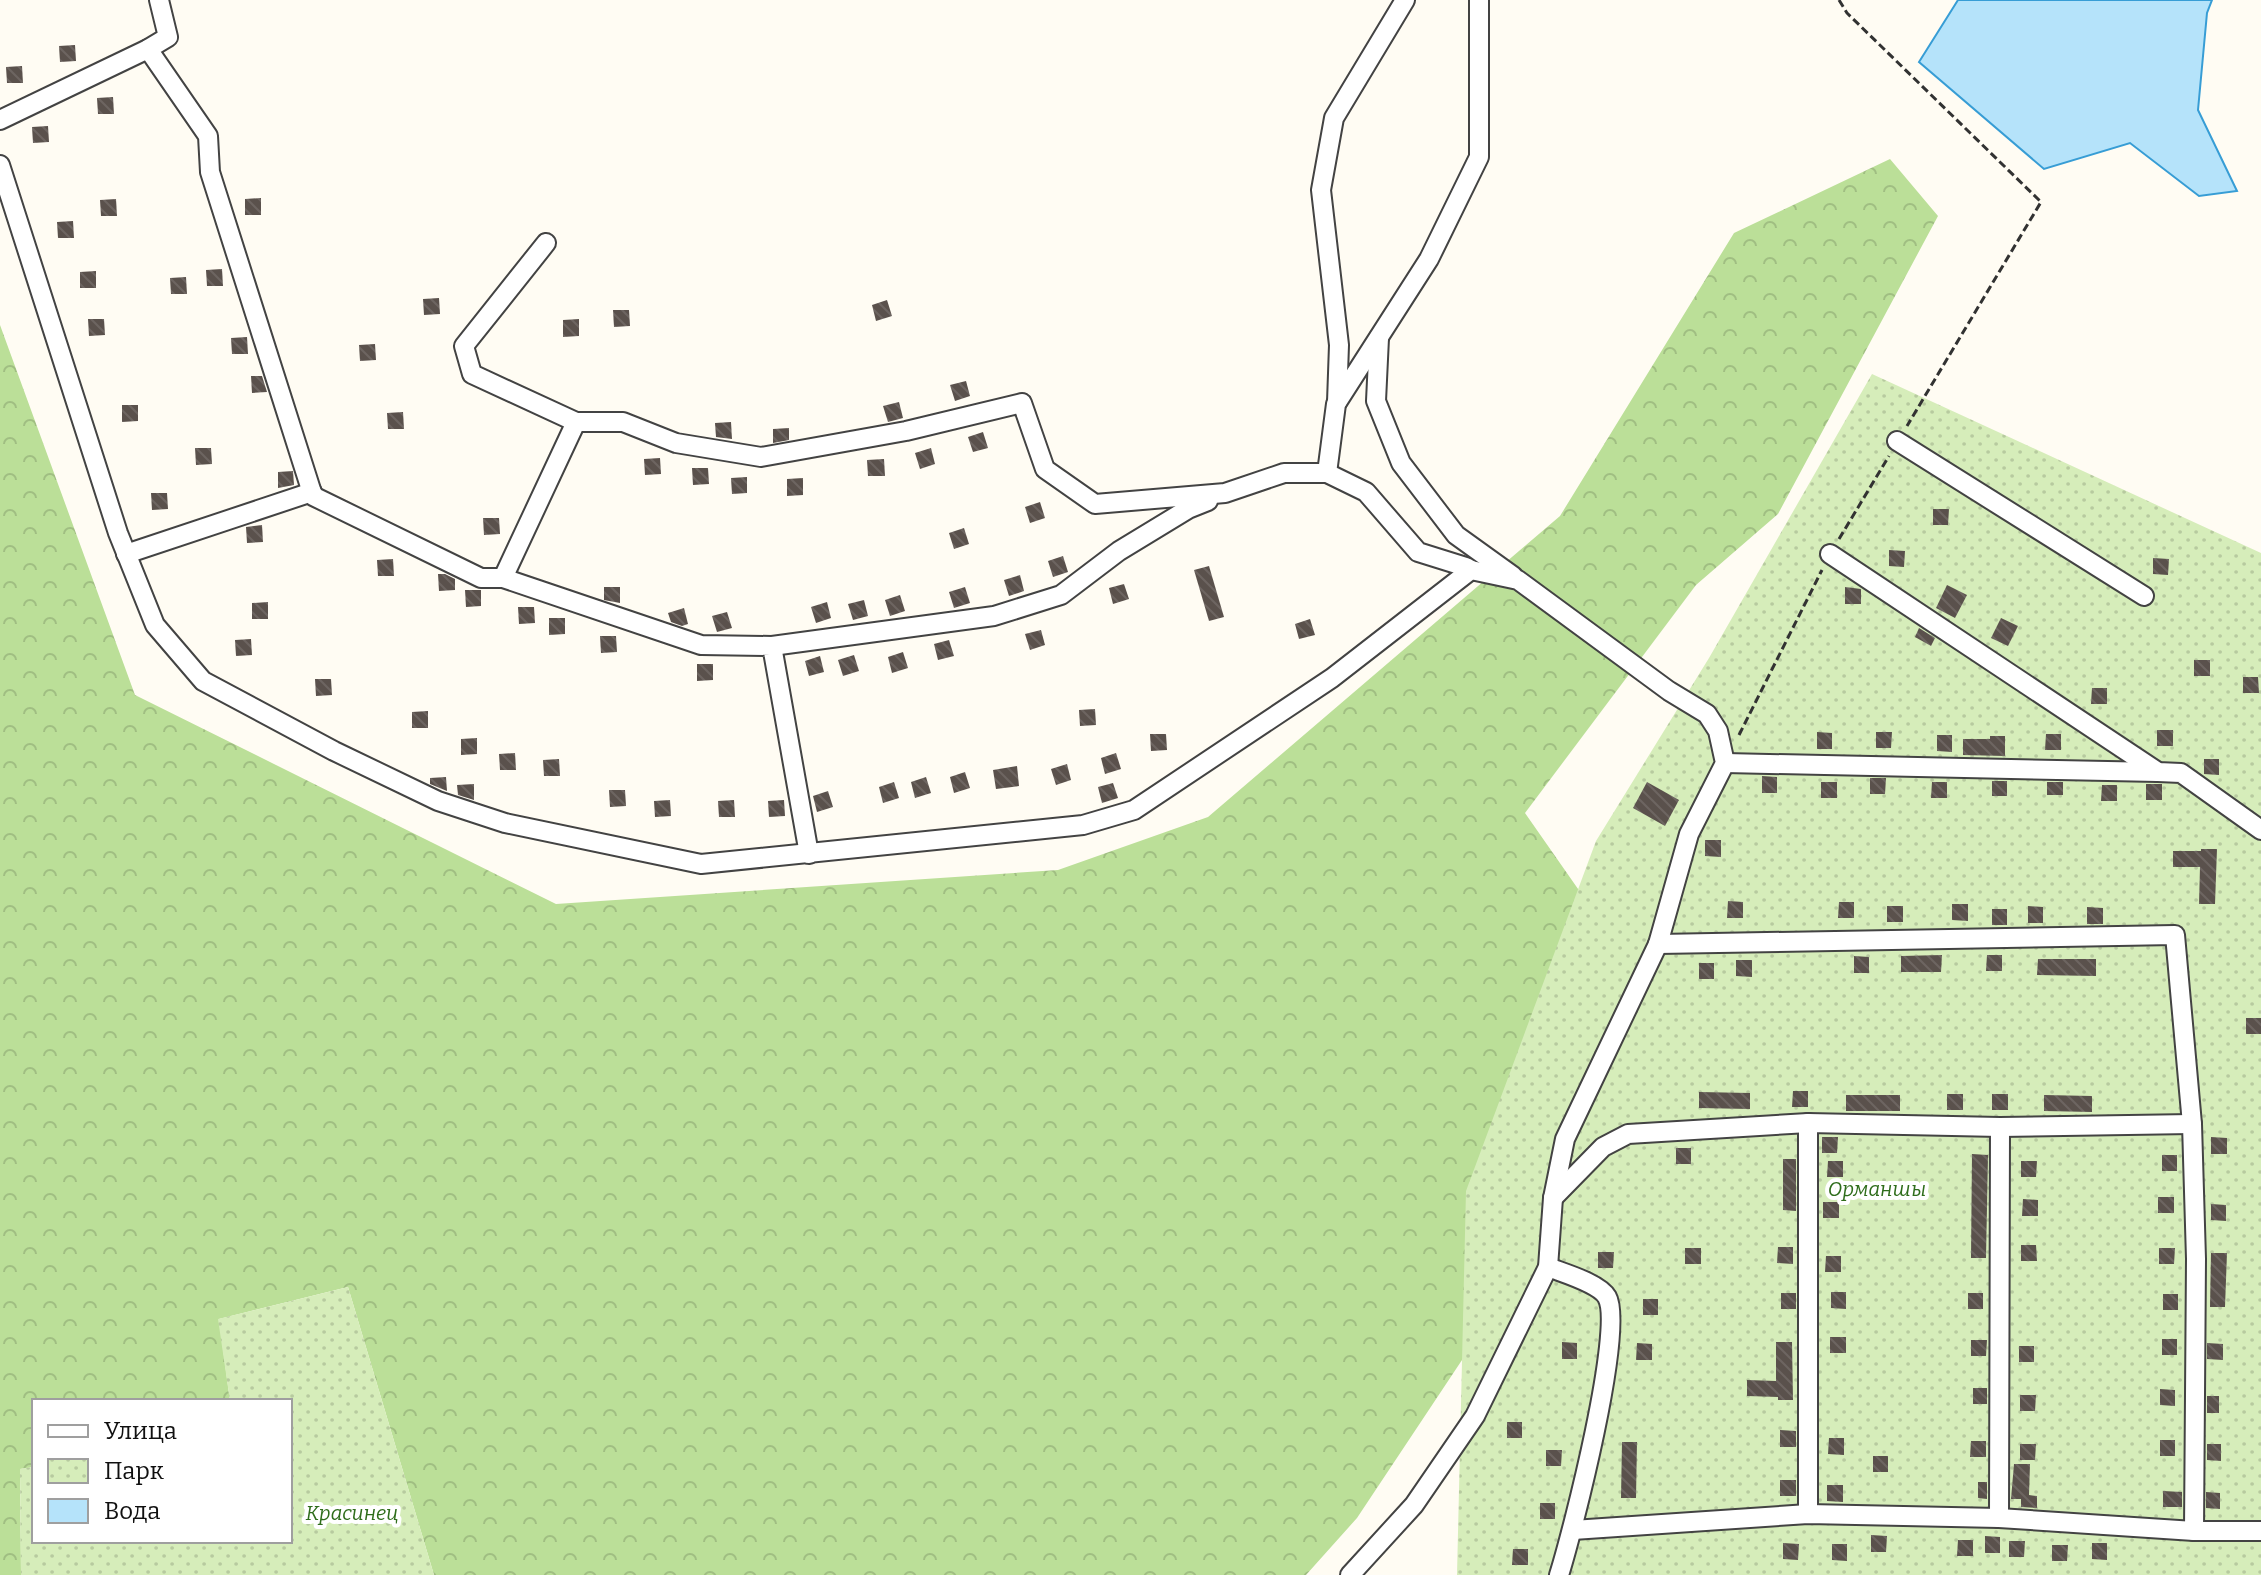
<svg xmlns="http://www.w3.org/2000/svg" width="2261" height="1575" font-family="Bitter,serif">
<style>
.forest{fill:url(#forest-crowns)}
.park{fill:url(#park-dots)}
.water{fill:#b5e3fa;stroke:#379dd5;stroke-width:2}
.building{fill:url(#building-back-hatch)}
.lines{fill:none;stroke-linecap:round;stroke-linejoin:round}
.street-casing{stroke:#434343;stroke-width:22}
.path{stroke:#323232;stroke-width:3;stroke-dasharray:8 4;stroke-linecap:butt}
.street{stroke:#fff;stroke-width:18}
.labels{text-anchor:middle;stroke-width:8;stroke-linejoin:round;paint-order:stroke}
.park-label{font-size:20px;font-style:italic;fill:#2f6d1b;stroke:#fff}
</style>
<defs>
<pattern id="forest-crowns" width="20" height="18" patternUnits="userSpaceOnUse" patternTransform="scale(2)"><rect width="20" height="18" fill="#bbdf98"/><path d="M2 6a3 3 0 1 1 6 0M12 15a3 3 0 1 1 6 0" fill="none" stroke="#a0be82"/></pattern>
<pattern id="park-dots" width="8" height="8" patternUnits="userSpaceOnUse" patternTransform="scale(2)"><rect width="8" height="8" fill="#d6edba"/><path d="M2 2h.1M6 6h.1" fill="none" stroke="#b7ca9f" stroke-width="1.8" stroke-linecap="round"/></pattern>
<pattern id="building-back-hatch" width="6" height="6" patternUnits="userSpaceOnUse" patternTransform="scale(2)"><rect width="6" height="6" fill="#5a514c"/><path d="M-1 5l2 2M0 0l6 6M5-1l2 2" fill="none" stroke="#6d6561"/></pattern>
</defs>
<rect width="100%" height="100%" fill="#fffcf3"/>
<path class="forest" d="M1890 159 1938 216 1778 514 1696 585 1525 813 1606 929 1466 1354 1357 1518 1306 1575H434L348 1287 219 1319 230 1401H34V1467L20 1469 21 1575H0V325L135 695 556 904 1058 870 1208 817 1560 516 1734 233Z"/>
<g class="park">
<path d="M1872 374 2261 553V1575H1457L1466 1191 1596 841 1709 658Z"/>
<path d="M348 1287 434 1575H21L20 1469 34 1467V1541H290V1401H230L218 1319Z"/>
</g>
<path class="water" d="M1958 0H2212L2207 13 2198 110 2237 191 2199 196 2130 143 2044 169 1919 62Z"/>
<g class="building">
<path d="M75 45 76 61 60 62 59 46Z"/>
<path d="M22 66 23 83H7L6 67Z"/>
<path d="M113 97 114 114H98L97 98Z"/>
<path d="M48 126 49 142 33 143 32 127Z"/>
<path d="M261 198V215H245V199Z"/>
<path d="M116 199 117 216H101L100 200Z"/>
<path d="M73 221 74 238H58L57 222Z"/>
<path d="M222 269 223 286H207L206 270Z"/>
<path d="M96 271V288H80V272Z"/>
<path d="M186 277 187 294H171L170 278Z"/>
<path d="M439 298 440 314 424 315 423 299Z"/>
<path d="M887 300 892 316 876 321 872 305Z"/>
<path d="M613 310H629L630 326 614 327Z"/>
<path d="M88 319H104L105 335 89 336Z"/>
<path d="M579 319V336L563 337V320Z"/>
<path d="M247 337 248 354H232L231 338Z"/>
<path d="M375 344 376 360 360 361 359 345Z"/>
<path d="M251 376H262L267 392 252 393Z"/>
<path d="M966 381 970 396 955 401 950 385Z"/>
<path d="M899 402 903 418 888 422 883 406Z"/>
<path d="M122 405H138V421L122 422Z"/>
<path d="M403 412 404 429H388L387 413Z"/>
<path d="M731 422 732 439 716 437 715 423Z"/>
<path d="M789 428V440L773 443V429Z"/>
<path d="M983 432 988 448 973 452 968 437Z"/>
<path d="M195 448H211L212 464 196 465Z"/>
<path d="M931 448 935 464 920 469 915 453Z"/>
<path d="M660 458 661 474 645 475 644 459Z"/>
<path d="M884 459 885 476H868L867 460Z"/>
<path d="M692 468H708L709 484 693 485Z"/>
<path d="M293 471 294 485 278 488V472Z"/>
<path d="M747 477V493L732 494 731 478Z"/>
<path d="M803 478V495L787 496V479Z"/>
<path d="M151 493H167L168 509 152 510Z"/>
<path d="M1040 502 1045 518 1030 523 1025 507Z"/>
<path d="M1933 509H1949L1948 525H1933Z"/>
<path d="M483 518H499L500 534 484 535Z"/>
<path d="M262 525 263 542 247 543 246 527Z"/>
<path d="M964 528 969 544 954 549 949 533Z"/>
<path d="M1889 550 1905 551 1904 567 1889 566Z"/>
<path d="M1063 556 1068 572 1053 577 1048 561Z"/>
<path d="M2153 558 2169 559 2168 575 2153 574Z"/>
<path d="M393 559 394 576H378L377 560Z"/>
<path d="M1209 566 1224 617 1209 621 1194 570Z"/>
<path d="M438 574H445L455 579V590L439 591Z"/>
<path d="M1020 575 1024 591 1009 596 1004 580Z"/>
<path d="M1124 584 1129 599 1113 604 1109 588Z"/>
<path d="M1947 585 1967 595 1955 618 1936 608Z"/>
<path d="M604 587H620V603L604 600Z"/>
<path d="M965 587 970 603 954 608 949 592Z"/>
<path d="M1845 587 1861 589V604H1845Z"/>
<path d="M465 590H481V606L466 607Z"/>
<path d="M900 595 905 611 890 616 885 600Z"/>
<path d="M864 600 868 616 853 620 848 604Z"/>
<path d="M268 602V619H252V603Z"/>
<path d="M827 602 831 618 816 623 811 607Z"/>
<path d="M518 607H534L535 623 519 624Z"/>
<path d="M684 608 688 624 682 626 671 622 668 613Z"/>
<path d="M727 612 732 628 717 632 712 616Z"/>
<path d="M549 618H565V634L549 635Z"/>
<path d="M2001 618 2018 626 2008 646 1991 638Z"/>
<path d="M1310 619 1315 635 1299 639 1295 624Z"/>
<path d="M1919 628 1935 638 1931 646 1915 637Z"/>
<path d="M1041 630 1045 645 1030 650 1025 634Z"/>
<path d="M600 636H616L617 652 601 653Z"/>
<path d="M251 639 252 655 236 656 235 640Z"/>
<path d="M949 640 954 656 938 660 934 644Z"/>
<path d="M903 652 908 668 892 673 888 657Z"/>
<path d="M854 655 859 671 843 676 838 660Z"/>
<path d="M820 656 824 672 809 676 805 661Z"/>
<rect x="2194" y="660" width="16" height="16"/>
<path d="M697 664H713V680L697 681Z"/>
<path d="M2243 677H2258L2259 693H2243Z"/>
<path d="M315 679H331L332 695 316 696Z"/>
<path d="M2092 688H2107V704H2091Z"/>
<path d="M1095 709 1096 725 1080 726 1079 710Z"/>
<path d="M428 711V728H412V712Z"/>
<rect x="2157" y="730" width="16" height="16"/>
<path d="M1817 732 1832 733V749H1817Z"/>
<path d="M1876 732H1892L1891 748H1876Z"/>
<path d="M1150 734H1166L1167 750 1151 751Z"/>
<path d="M2046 734H2061V750H2045Z"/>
<path d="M1937 735H1952V752L1937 751Z"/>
<path d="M1990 736H2005V756L1963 755V739H1990Z"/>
<path d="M477 738V754L461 755V739Z"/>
<path d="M515 753 516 770H500L499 754Z"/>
<path d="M1116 753 1121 769 1105 774 1101 758Z"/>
<path d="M559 759 560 776H544L543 760Z"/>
<path d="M2204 759H2219V775L2204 774Z"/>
<path d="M1067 764 1071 780 1056 785 1051 769Z"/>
<path d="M1017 766 1019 786 996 789 993 770Z"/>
<path d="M965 772 970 788 954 793 950 777Z"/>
<path d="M1762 776 1777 777V793H1762Z"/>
<path d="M446 777 447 791 430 784V778Z"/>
<path d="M926 777 931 793 915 798 911 782Z"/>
<path d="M1870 778H1886L1885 794H1870Z"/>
<rect x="1992" y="781" width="15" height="15"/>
<path d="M894 782 899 798 883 803 879 787Z"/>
<path d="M1647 782 1679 800 1665 826 1633 808Z"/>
<rect x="1821" y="782" width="16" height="16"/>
<path d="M1932 782H1947V798H1931Z"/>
<rect x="2047" y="782" width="16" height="13"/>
<path d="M1113 783 1118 798 1102 803 1098 787Z"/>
<path d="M474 784V800L458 795 457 785Z"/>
<rect x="2146" y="784" width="16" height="16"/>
<path d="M2102 785H2117V801H2101Z"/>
<path d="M609 790H625L626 806 610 807Z"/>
<path d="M828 791 833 807 817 812 813 796Z"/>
<path d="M670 800 671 816 655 817 654 801Z"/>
<path d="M734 800 735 817H719L718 801Z"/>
<path d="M784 800 785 816 769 817 768 801Z"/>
<path d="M1705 840H1721V857L1705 856Z"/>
<path d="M2201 849H2217L2215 904H2199L2200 867H2173V851H2201Z"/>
<path d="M1728 901 1743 902V918H1727Z"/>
<path d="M1839 902H1854V918H1838Z"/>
<path d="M1952 904H1968V921L1952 920Z"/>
<rect x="1887" y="906" width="16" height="16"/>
<path d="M2028 906 2043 907V923H2028Z"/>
<path d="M2087 907 2103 908V924H2087Z"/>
<rect x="1992" y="909" width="15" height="16"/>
<path d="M1942 955 1941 972H1901V956Z"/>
<path d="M1987 955H2002V971H1986Z"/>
<path d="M1854 956 1869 957V973H1854Z"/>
<path d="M2038 959H2096V976L2037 975Z"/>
<path d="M1736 960H1752V977L1736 976Z"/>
<rect x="1699" y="963" width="15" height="16"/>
<rect x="2246" y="1018" width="15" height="16"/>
<path d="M1793 1091H1808V1107H1792Z"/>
<path d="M1699 1092 1750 1093V1109L1699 1108Z"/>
<rect x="1947" y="1094" width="16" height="16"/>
<rect x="1992" y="1094" width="16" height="16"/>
<rect x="1846" y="1095" width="54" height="16"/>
<path d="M2044 1095 2092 1096V1112L2044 1111Z"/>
<path d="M1822 1137H1838L1837 1153H1822Z"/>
<path d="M2211 1137 2227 1138V1154H2211Z"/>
<rect x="1676" y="1148" width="15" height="16"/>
<path d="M1972 1154 1988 1155 1986 1258H1971Z"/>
<rect x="2162" y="1155" width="15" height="16"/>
<path d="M1783 1159H1796V1211L1783 1210Z"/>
<path d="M1828 1161H1843V1177H1827Z"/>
<path d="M2021 1161H2037L2036 1177H2021Z"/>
<rect x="2158" y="1197" width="16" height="16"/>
<path d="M2023 1199 2038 1200V1216H2022Z"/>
<rect x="1823" y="1202" width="16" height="16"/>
<path d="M2211 1204 2226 1205V1221L2211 1220Z"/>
<path d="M2021 1245H2036L2037 1261H2021Z"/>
<path d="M1778 1247H1793V1264L1777 1263Z"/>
<rect x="1685" y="1248" width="16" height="16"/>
<path d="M2159 1248H2175L2174 1264H2159Z"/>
<path d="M1598 1252H1614L1613 1268H1598Z"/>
<path d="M2211 1253H2227L2225 1307H2210Z"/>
<path d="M1826 1256H1841V1272H1825Z"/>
<path d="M1831 1292H1846V1309L1831 1308Z"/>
<rect x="1781" y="1293" width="15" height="16"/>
<rect x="1968" y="1293" width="15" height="16"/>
<rect x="2163" y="1294" width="15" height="16"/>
<rect x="1643" y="1299" width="15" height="16"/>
<rect x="1830" y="1337" width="16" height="16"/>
<rect x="2162" y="1339" width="15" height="16"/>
<path d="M1971 1340H1987L1986 1356H1971Z"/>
<path d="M1562 1342 1577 1343V1359H1562Z"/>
<path d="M1776 1342H1792L1793 1400H1778V1397L1747 1396V1380L1776 1381Z"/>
<path d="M1637 1343 1652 1344V1360H1636Z"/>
<path d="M2207 1343 2223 1344V1360L2207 1359Z"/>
<rect x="2019" y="1346" width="15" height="16"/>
<rect x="1973" y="1388" width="14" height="16"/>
<path d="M2160 1389 2175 1390V1406L2160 1405Z"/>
<path d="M2020 1395H2036L2035 1411H2020Z"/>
<rect x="2207" y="1396" width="12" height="17"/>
<rect x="1507" y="1422" width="15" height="16"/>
<path d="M1780 1430 1796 1431V1447H1780Z"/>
<path d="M1829 1438H1844V1455L1828 1454Z"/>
<rect x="2160" y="1440" width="15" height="16"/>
<path d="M1971 1441H1986V1457H1970Z"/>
<path d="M1622 1442H1637L1636 1498H1621Z"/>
<path d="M2020 1444H2036L2035 1460H2020Z"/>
<path d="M2207 1444H2221V1461L2207 1460Z"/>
<path d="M1546 1450H1562L1561 1466H1546Z"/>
<rect x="1873" y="1456" width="15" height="16"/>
<path d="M2014 1464H2030L2029 1495 2037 1496V1508L2021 1507V1499H2011Z"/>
<rect x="1780" y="1480" width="16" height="16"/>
<path d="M1978 1482H1987V1499L1978 1498Z"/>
<path d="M1827 1485H1843V1502L1827 1501Z"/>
<path d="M2163 1491 2182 1492V1507H2163Z"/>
<path d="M2206 1492 2220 1493V1509L2206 1508Z"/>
<rect x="1540" y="1503" width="15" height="16"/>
<path d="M1871 1535 1887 1536 1886 1552H1871Z"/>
<path d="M1985 1536 2000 1537V1553H1985Z"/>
<path d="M1958 1540H1973V1556H1957Z"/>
<path d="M2009 1541H2025L2024 1557H2009Z"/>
<path d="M1783 1543 1799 1544 1798 1560 1783 1559Z"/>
<path d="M2092 1543H2107V1560L2092 1559Z"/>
<path d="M1832 1544H1847V1561L1832 1560Z"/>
<path d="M2052 1545H2068L2067 1561H2052Z"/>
<path d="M1513 1549H1528V1565H1512Z"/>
</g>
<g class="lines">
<g class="street-casing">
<g id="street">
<path d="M159 0 168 37 148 49 208 136 210 172 313 496 481 578H503"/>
<path d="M0 120 148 49"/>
<path d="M0 165 118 533 155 625 203 681 334 751 438 801 505 823 701 864 1083 825 1134 810 1332 678 1471 570 1518 580 1669 691 1707 714 1718 731 1725 763 1689 834 1658 944 1565 1139 1553 1198 1548 1267 1475 1416 1414 1505 1350 1575"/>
<path d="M546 243 464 346 472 374 576 422"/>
<path d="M1379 338 1376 401 1401 463 1456 535 1513 576"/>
<path d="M1337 402 1339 345 1321 190 1334 118 1405 0"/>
<path d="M1897 441 2144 596"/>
<path d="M1327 473 1336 404 1429 259 1479 157V0"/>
<path d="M126 554 312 492"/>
<path d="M1830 554 2158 772 2181 773 2261 830"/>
<path d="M772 646 994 616 1061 595 1119 551 1188 509 1208 501"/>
<path d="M1725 763 2158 772"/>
<path d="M809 854 772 646 701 645 503 578 576 422H623L676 443 761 457 906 431 1022 403 1045 469 1095 504 1225 493 1284 473H1327L1366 492 1418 552 1466 567 1471 570"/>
<path d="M1658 944 2175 935 2192 1124 2196 1259 2194 1531"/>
<path d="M1808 1123V1514"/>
<path d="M1553 1198 1603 1147 1628 1134 1808 1123 2000 1127 2192 1124"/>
<path d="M1548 1267C1563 1273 1599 1283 1607 1297 1625 1328 1572 1534 1559 1575"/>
<path d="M1999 1518 2000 1127"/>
<path d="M1573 1530 1808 1514 1999 1518 2194 1531H2261"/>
</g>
</g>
<g class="path">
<path d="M1839 0 1847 13 2041 202 1907 426"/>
<path d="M1839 539 1889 456"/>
<path d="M1739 735 1822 570"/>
</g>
<use href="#street" class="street"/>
</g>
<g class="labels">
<g class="park-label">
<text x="1877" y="1196">Орманшы</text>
<text x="352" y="1520">Красинец</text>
</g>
</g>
<rect x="32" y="1399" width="260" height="144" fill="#ffffff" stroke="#9f9f9f" stroke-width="2"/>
<rect x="48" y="1425" width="40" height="12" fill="#ffffff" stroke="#9f9f9f" stroke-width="2"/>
<text x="104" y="1439" font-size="24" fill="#101010">Улица</text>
<rect x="48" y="1459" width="40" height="24" fill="url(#park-dots)" stroke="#9f9f9f" stroke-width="2"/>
<text x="104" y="1479" font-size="24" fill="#101010">Парк</text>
<rect x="48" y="1499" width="40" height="24" fill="#b5e3fa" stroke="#9f9f9f" stroke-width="2"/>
<text x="104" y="1519" font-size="24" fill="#101010">Вода</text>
</svg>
